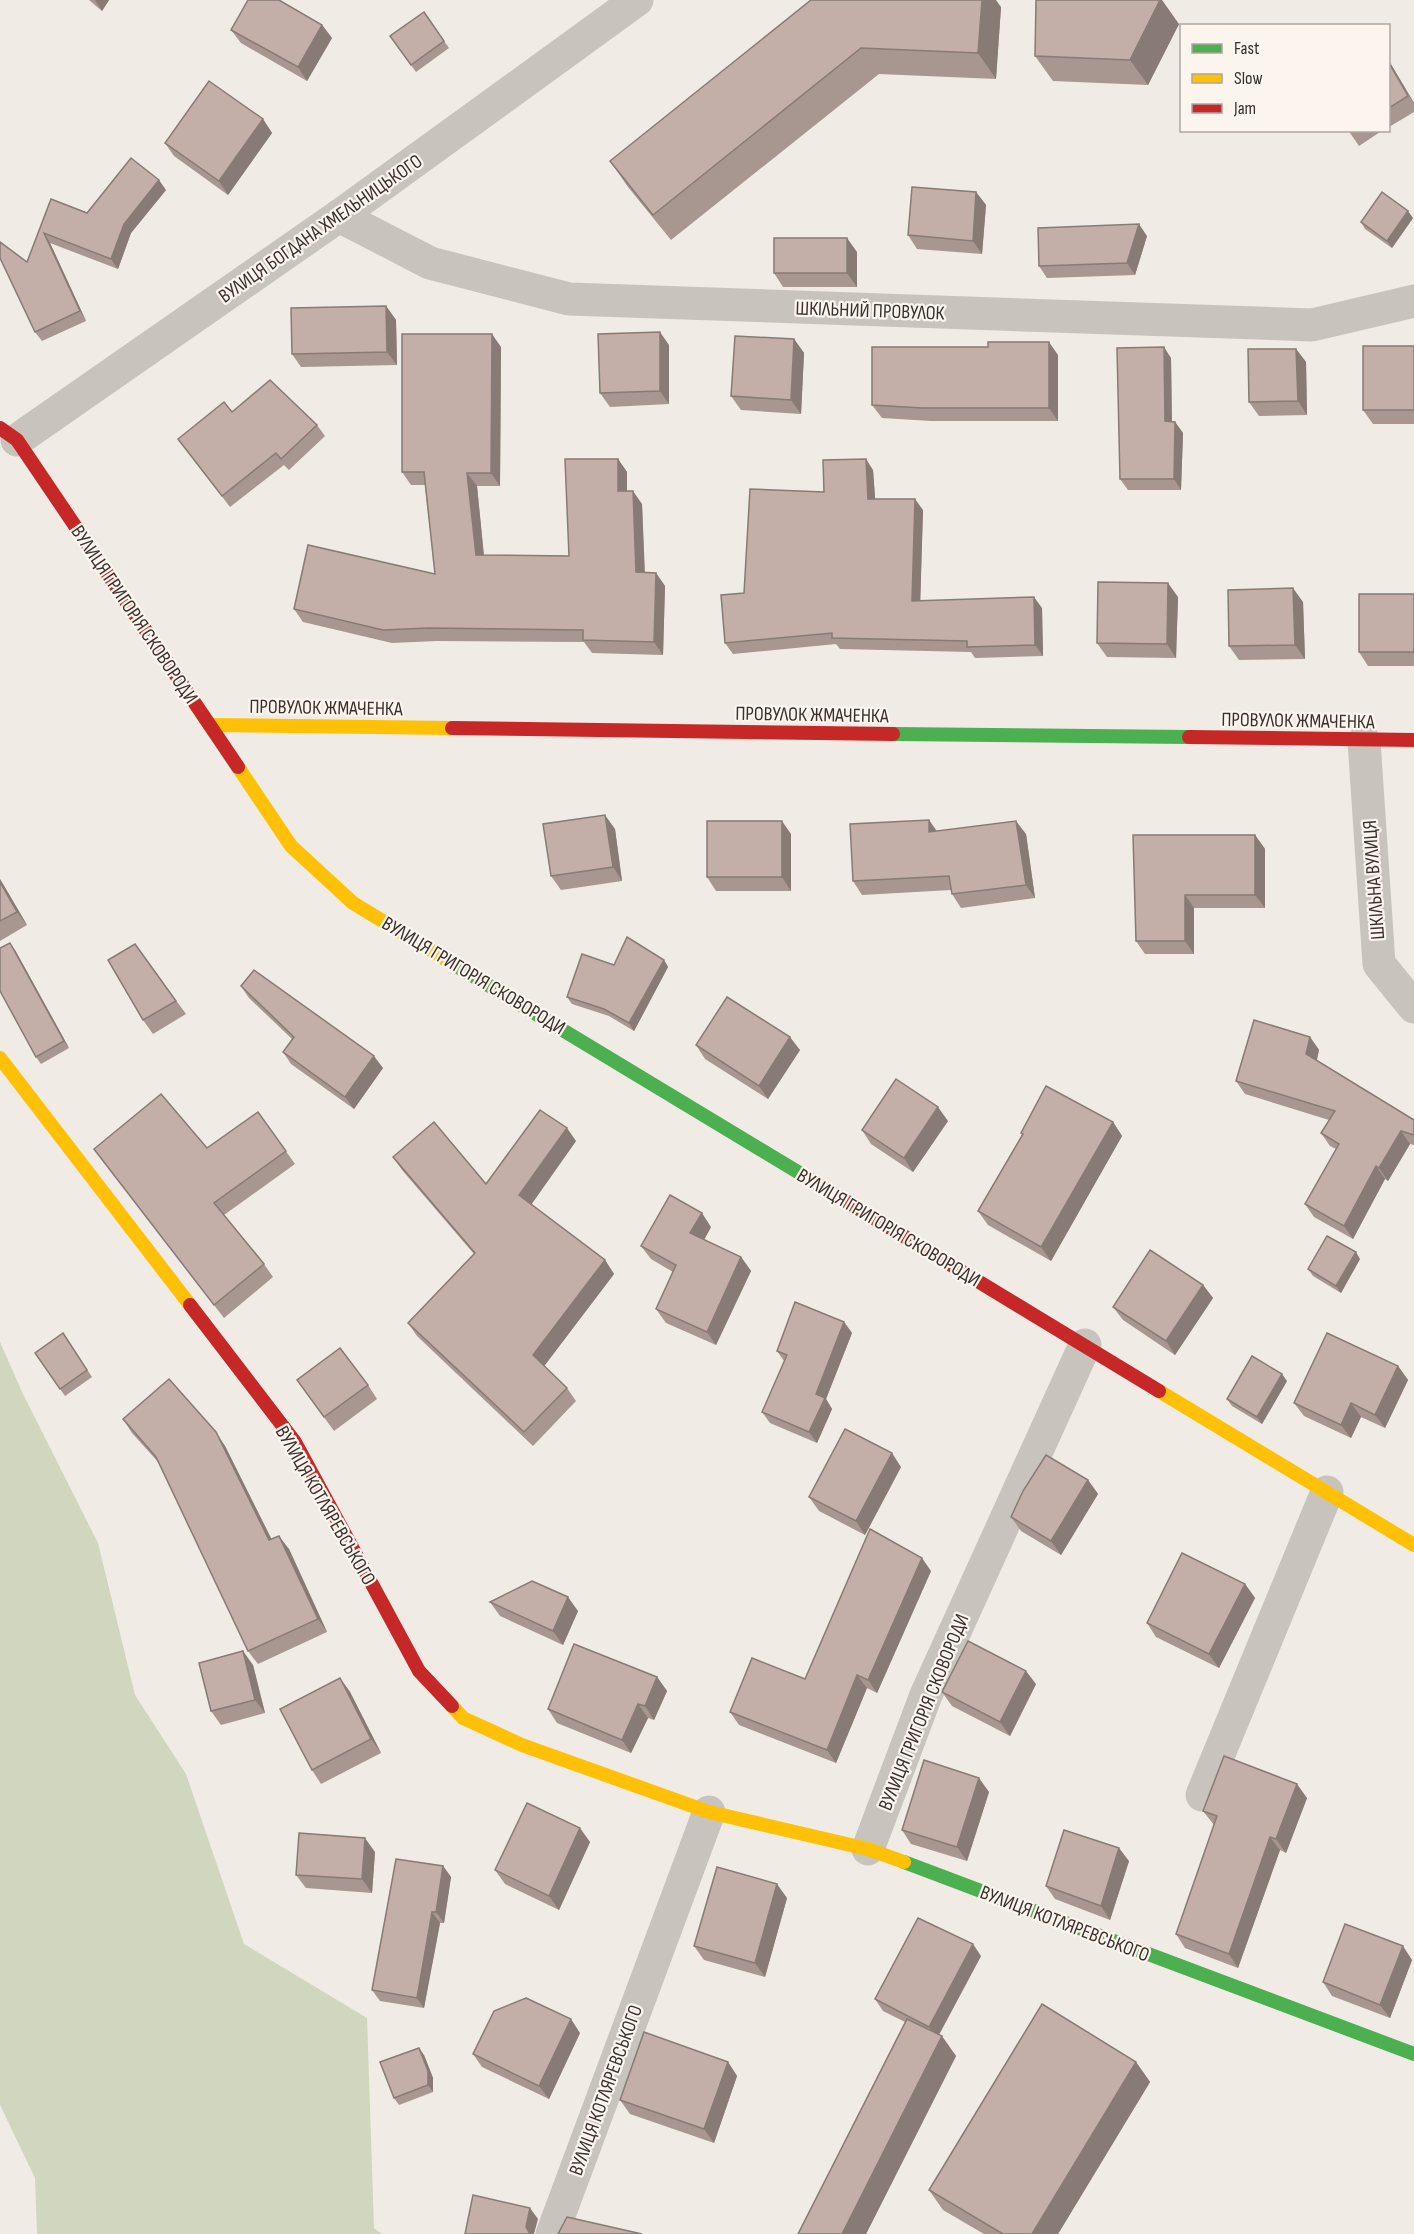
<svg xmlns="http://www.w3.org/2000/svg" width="1414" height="2234" font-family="'Sofia Sans Condensed',sans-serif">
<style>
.green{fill:#d1d6bf}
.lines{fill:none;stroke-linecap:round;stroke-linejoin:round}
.street{stroke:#c9c3be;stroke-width:33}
.fast{stroke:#4caf50;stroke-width:14}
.slow{stroke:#ffc107;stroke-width:14}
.jam{stroke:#c62828;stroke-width:14}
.wall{fill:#a89690}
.shaded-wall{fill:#887a75}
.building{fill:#c3afa7;stroke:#887a75;stroke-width:1.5}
.labels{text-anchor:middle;stroke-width:4.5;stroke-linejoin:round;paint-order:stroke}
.street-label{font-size:20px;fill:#3b302b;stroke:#fbf5ee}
</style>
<rect width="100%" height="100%" fill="#f0ebe5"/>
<path class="green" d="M0 1342 22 1392 98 1543 135 1695 186 1774 244 1944 367 2018 374 2228 382 2234H37L35 2178 0 2105Z"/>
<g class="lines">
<g class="street">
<path d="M339 216 430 263 569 299 1312 325 1414 301"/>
<path d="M17 440 339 216 637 0"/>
<path d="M1364 741 1379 964 1414 1007"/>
<path d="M1202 1795 1327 1492"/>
<path d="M868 1849 926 1695 1085 1345"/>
<path d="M552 2234 709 1812"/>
</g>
<g class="fast">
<path d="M893 734 1189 737"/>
<path d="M445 959 826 1189"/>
<path d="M904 1862 1414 2054"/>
</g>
<g class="slow">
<path d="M210 725 452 728"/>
<path d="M238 767 291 846 353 903 445 959"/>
<path d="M0 1058 190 1305"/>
<path d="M1159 1391 1414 1545"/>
<path d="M452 1706 463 1718 522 1745 709 1812 868 1849 904 1862"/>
</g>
<g class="jam">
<path d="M0 428 17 440 238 767"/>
<path d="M452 728 893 734"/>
<path d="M1189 737 1414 740"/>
<path d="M826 1189 1159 1391"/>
<path d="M190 1305 295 1442 419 1671 452 1706"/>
</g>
</g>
<g class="wall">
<path d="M89 0H109L102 11Z"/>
<path d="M811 0 1001 7 996 79 879 74 671 240 628 187 610 161Z"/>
<path d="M424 12 449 48 416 72 390 36Z"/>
<path d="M1179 24 1148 85 1053 81 1035 56Z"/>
<path d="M322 25 332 38 307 81 241 43 231 30Z"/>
<path d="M1389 61 1414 103V112L1389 127Z"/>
<path d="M263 119 272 133 228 195 174 156 165 143Z"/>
<path d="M1348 130H1383L1359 146Z"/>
<path d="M166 190 131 233 118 269 50 243 86 321 42 341 35 332 27 262 51 199 87 213Z"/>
<path d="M976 192 986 205 982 254 917 249 908 235Z"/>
<path d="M1413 218 1392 248 1365 229 1361 222Z"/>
<path d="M1147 236 1135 275 1047 278 1039 266Z"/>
<path d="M857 252V287H783L774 273Z"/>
<path d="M386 306 396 320 397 365 301 367 292 354Z"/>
<path d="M794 339 804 353 801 414 741 410 731 396Z"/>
<path d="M669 345V404L610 407 600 393Z"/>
<path d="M1414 346V424H1373L1363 410Z"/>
<path d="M501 347 500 486H477L484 555 569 556 618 459 627 472V491L642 504 645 572 656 573 665 586 663 655 592 653 584 642 437 641 392 643 303 622 294 609 435 574 425 485H411L402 472Z"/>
<path d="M988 347 1058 355V421H931L882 418 872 405Z"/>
<path d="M1296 349 1306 362 1307 415 1259 416 1249 402Z"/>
<path d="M1171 358 1172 422H1175L1183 433 1181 490H1128L1120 479Z"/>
<path d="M232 412 317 425 325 436 289 470 284 465 230 507 178 439Z"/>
<path d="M873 470 875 499 923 510 920 601 1042 608 1043 656 975 658 971 652 840 649 836 644 733 654 725 643 744 593 824 492Z"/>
<path d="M1414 594V666H1368L1359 652Z"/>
<path d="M1178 597 1176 658 1107 657 1097 643Z"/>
<path d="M1303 602 1305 659 1239 660 1229 646Z"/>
<path d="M929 820 937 831 1026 834 1035 898 961 908 952 894 951 890 862 895 853 881Z"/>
<path d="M615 829 622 881 561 890 551 876Z"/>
<path d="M791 834V891H716L707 877Z"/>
<path d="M1133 835H1255L1265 849V908H1194V954H1145L1136 941Z"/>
<path d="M0 879 27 925 0 941Z"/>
<path d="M135 944 186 1014 153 1034 143 1020Z"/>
<path d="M15 950 69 1048 41 1064 36 1057Z"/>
<path d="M664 960 668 967 634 1031 609 1016 572 1004 567 997 614 965Z"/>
<path d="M241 986 383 1068 354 1109 291 1064 283 1052 292 1039 249 998Z"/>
<path d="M1310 1037 1319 1050 1317 1060 1414 1120V1145L1410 1144 1388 1181 1385 1179 1353 1239 1314 1217 1305 1204 1336 1149 1330 1146 1321 1133 1329 1120 1245 1094 1236 1081Z"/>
<path d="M696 1045 800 1050 768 1099 705 1059Z"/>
<path d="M258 1112 295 1164 224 1215 264 1264 273 1277 224 1318 94 1149 207 1148Z"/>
<path d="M948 1121 913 1172 871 1144 862 1130Z"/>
<path d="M1113 1122 1122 1136 1051 1261 988 1225 978 1211 1022 1135 1021 1133Z"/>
<path d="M576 1141 531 1205 605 1260 614 1274 544 1366 567 1388 576 1401 533 1446 417 1336 408 1323 474 1254 402 1170 393 1157 486 1184Z"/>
<path d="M711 1227 704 1240 741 1257 751 1271 716 1345 666 1323 656 1309 673 1272 651 1259 641 1246Z"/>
<path d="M1360 1259 1341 1293 1313 1276 1308 1269Z"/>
<path d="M1203 1285 1213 1298 1175 1355 1123 1320 1113 1307Z"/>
<path d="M844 1322 852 1333 826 1399 832 1409 817 1443 770 1423 762 1412 784 1361 777 1351Z"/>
<path d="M63 1333 92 1377 65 1396 35 1353Z"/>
<path d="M1398 1366 1408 1380 1385 1428 1361 1417 1351 1438 1304 1416 1294 1403Z"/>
<path d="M297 1380 368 1385 377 1399 334 1431Z"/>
<path d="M1287 1381 1262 1424 1232 1406 1227 1399Z"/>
<path d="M123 1419 225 1446 271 1539 289 1549 327 1632 258 1664 248 1651 159 1463 132 1433Z"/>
<path d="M901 1467 865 1535 819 1511 809 1497Z"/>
<path d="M1088 1480 1098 1494 1061 1555 1021 1531 1011 1517Z"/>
<path d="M931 1571 877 1693 867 1688 836 1763 739 1725 730 1712 805 1679Z"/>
<path d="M1245 1584 1255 1598 1219 1668 1156 1637 1147 1623Z"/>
<path d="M490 1602 578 1611 563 1645 500 1616Z"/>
<path d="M253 1665 265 1713 221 1725 211 1711Z"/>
<path d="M657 1677 667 1691 654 1720 648 1718 631 1753 557 1723 548 1709Z"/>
<path d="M340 1678 350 1692 381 1753 321 1784 312 1770Z"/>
<path d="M1036 1684 1010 1736 952 1706 942 1692Z"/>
<path d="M989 1792 967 1861 911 1844 902 1830Z"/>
<path d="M1307 1798 1286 1853 1280 1850 1238 1968 1185 1948 1176 1934 1214 1825 1203 1811Z"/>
<path d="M590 1842 559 1910 505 1884 495 1870Z"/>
<path d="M375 1852 372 1893 306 1888 296 1875Z"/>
<path d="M1129 1861 1110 1920 1055 1899 1046 1886Z"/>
<path d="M443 1866 451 1877 444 1923H440L424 2008 380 2001 372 1990Z"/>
<path d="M787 1898 765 1977 704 1960 694 1946Z"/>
<path d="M981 1956 939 2035 956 2056 866 2234H798L905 2022 883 2011 875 1999Z"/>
<path d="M1412 1960 1390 2018 1332 1996 1323 1982Z"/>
<path d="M580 2033 549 2099 482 2067 473 2054Z"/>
<path d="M424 2055 433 2078V2092L399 2105 394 2098Z"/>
<path d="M728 2062 737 2076 714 2143 630 2114 620 2100Z"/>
<path d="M1136 2062 1150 2082 1058 2234H984L943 2210 929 2190Z"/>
</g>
<g class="shaded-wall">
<path d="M95 0H109L102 11Z"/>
<path d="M982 0H996L1001 7 996 79 978 53Z"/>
<path d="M1160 0H1162L1179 24 1148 85 1130 60Z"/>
<path d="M322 25 332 38 307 81 298 67Z"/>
<path d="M1389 61 1414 103V104L1389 63Z"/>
<path d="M263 119 272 133 228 195 219 181Z"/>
<path d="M159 180 166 190 131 233 118 269 111 259 124 224Z"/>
<path d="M976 192 986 205 982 254 973 241Z"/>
<path d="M1408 211 1413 218 1392 248 1387 241Z"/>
<path d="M1139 224 1147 236 1135 275 1127 263Z"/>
<path d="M44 233 50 243 86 321 80 311Z"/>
<path d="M847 238 857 252V287L847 273Z"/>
<path d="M386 306 396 320 397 365 387 352Z"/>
<path d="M660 332 669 345V404L660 391Z"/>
<path d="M492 334 501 347 500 486 491 473Z"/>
<path d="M794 339 804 353 801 414 791 400Z"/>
<path d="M1049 342 1058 355V421L1049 408Z"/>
<path d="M1164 347 1171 358 1172 432 1165 421Z"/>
<path d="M1296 349 1306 362 1307 415 1298 401Z"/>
<path d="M1175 422 1183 433 1181 490 1174 479Z"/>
<path d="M618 459 627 472V504L618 491Z"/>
<path d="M866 459 873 470 876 510 868 499Z"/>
<path d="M467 473 477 486 485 568 476 555Z"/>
<path d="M633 491 642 504 645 585 636 572Z"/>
<path d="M915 499 923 510 920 612 912 601Z"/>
<path d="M656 573 665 586 663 655 654 642Z"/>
<path d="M1168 583 1178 597 1176 658 1167 644Z"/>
<path d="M1293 588 1303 602 1305 659 1295 645Z"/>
<path d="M1034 597 1042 608 1043 656 1035 645Z"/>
<path d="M605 815 615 829 622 881 613 867Z"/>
<path d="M929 820 938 834 929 832Z"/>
<path d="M782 821 791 834V891L782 877Z"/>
<path d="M1016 821 1026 834 1035 898 1026 885Z"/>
<path d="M1255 835 1265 849V908L1255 895Z"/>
<path d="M0 879 27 925 17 912 0 882Z"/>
<path d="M1185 895 1194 908V954L1185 941Z"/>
<path d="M10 943 15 950 69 1048 64 1041Z"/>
<path d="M664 960 668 967 634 1031 629 1023Z"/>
<path d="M790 1037 800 1050 768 1099 759 1086Z"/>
<path d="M1310 1037 1319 1050 1315 1067 1306 1054Z"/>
<path d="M374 1056 383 1068 354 1109 345 1097Z"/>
<path d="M938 1107 948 1121 913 1172 904 1158Z"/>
<path d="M1113 1122 1122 1136 1051 1261 1041 1247Z"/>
<path d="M567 1128 576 1141 528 1209 519 1195Z"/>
<path d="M1401 1131 1410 1144 1388 1181 1379 1168Z"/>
<path d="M1376 1166 1385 1179 1353 1239 1344 1226Z"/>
<path d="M702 1213 711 1227 700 1247 690 1233Z"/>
<path d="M1356 1252 1360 1259 1341 1293 1336 1286Z"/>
<path d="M741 1257 751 1271 716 1345 707 1332Z"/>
<path d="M605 1260 614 1274 542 1369 533 1355Z"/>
<path d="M1203 1285 1213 1298 1175 1355 1166 1341Z"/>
<path d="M844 1322 852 1333 826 1399 832 1409 817 1443 809 1432 816 1394Z"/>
<path d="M1398 1366 1408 1380 1385 1428 1375 1415Z"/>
<path d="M1282 1374 1287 1381 1262 1424 1257 1417Z"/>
<path d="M1351 1403 1361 1417 1351 1438 1341 1425Z"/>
<path d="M216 1432 225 1446 279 1554 269 1540Z"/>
<path d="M892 1453 901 1467 865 1535 856 1521Z"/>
<path d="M1088 1480 1098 1494 1061 1555 1051 1541Z"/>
<path d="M279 1536 289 1549 327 1632 318 1619Z"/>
<path d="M922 1558 931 1571 877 1693 868 1680Z"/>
<path d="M1245 1584 1255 1598 1219 1668 1209 1654Z"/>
<path d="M568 1597 578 1611 563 1645 553 1631Z"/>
<path d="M243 1651 253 1665 265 1713 255 1700Z"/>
<path d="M1026 1671 1036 1684 1010 1736 1000 1722Z"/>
<path d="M857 1675 867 1688 836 1763 827 1750Z"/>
<path d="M657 1677 667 1691 654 1720 645 1706Z"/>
<path d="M340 1678 350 1692 381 1753 371 1739Z"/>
<path d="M638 1704 648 1718 631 1753 622 1740Z"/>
<path d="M979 1778 989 1792 967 1861 957 1847Z"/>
<path d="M1297 1784 1307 1798 1286 1853 1276 1839Z"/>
<path d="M580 1828 590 1842 559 1910 549 1896Z"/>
<path d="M1270 1837 1280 1850 1238 1968 1229 1954Z"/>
<path d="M365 1838 375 1852 372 1893 362 1879Z"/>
<path d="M1119 1848 1129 1861 1110 1920 1101 1906Z"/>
<path d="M443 1866 451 1877 444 1923 436 1912Z"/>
<path d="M777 1884 787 1898 765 1977 755 1963Z"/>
<path d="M432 1912 440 1923 424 2008 417 1998Z"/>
<path d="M973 1944 981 1956 937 2038 929 2027Z"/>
<path d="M1403 1946 1412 1960 1390 2018 1380 2005Z"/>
<path d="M571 2019 580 2033 549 2099 539 2086Z"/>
<path d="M942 2036 956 2056 866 2234H842Z"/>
<path d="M419 2048 424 2055 433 2078V2092L428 2085Z"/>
<path d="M728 2062 737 2076 714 2143 704 2129Z"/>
<path d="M1136 2062 1150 2082 1058 2234H1032Z"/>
<path d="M530 2208 538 2219 534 2234H530L526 2227Z"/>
</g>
<g class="building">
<path d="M248 0H279L322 25 298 67 231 30Z"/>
<path d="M811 0H982L978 53 861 48 653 215 610 161Z"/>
<path d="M1036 0H1160L1130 60 1035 56Z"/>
<path d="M424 12 444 41 411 65 390 36Z"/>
<path d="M1389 63 1408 96 1389 108Z"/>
<path d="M209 81 263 119 219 181 165 143Z"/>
<path d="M131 158 159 180 124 224 111 259 44 233 80 311 35 332 0 258V242L27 262 51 199 87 213Z"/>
<path d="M912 187 976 192 973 241 908 235Z"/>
<path d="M1382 192 1408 211 1387 241 1361 222Z"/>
<path d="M1139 224 1127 263 1039 266 1038 228Z"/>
<rect x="774" y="238" width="73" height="35"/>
<path d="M386 306 387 352 292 354 291 308Z"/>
<path d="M660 332V391L600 393 598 334Z"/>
<path d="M402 334H492L491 473H467L476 555 569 556 565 459H618V491H633L636 572 656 573 654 642 583 640V630L428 628 383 630 294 609 308 545 435 574 424 472H402Z"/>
<path d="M735 336 794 339 791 400 731 396Z"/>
<path d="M988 342H1049V408H922L872 405V347H988Z"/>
<rect x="1363" y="346" width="51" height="64"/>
<path d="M1164 347 1165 421 1175 422 1174 479H1120L1117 348Z"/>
<path d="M1248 349H1296L1298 401 1249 402Z"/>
<path d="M270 380 317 425 281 459 276 453 222 496 178 439 224 402 232 412Z"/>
<path d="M866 459 868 499H915L912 601 1034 597 1035 645 967 647V641L832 638V633L725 643 721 595 744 593 750 489 824 492 823 460Z"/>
<path d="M1098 582 1168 583 1167 644 1097 643Z"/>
<path d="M1293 588 1295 645 1229 646 1228 590Z"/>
<rect x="1359" y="594" width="55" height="58"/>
<path d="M605 815 613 867 551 876 543 824Z"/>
<path d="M929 820V832L1016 821 1026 885 952 894 949 876 853 881 850 824Z"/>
<rect x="707" y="821" width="75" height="56"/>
<path d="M1133 835H1255V895H1185V941H1136Z"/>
<path d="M0 882 17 912 0 921Z"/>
<path d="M627 937 664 960 629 1023 604 1009 567 997 582 954 614 965Z"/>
<path d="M10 943 64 1041 36 1057 0 991V948Z"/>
<path d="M135 944 176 1001 143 1020 108 960Z"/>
<path d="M254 970 374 1056 345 1097 283 1052 294 1037 241 986Z"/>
<path d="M727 997 790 1037 759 1086 696 1045Z"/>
<path d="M1254 1020 1310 1037 1306 1054 1414 1120V1135L1401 1131 1379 1168 1376 1166 1344 1226 1305 1204 1339 1144 1321 1133 1335 1111 1236 1081Z"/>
<path d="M896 1079 938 1107 904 1158 862 1130Z"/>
<path d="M1046 1086 1113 1122 1041 1247 978 1211 1023 1134 1021 1133Z"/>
<path d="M161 1094 207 1148 258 1112 286 1151 214 1203 264 1264 214 1305 94 1149Z"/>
<path d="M540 1110 567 1128 519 1195 605 1260 533 1355 567 1388 524 1432 408 1323 475 1253 393 1157 434 1122 486 1184Z"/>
<path d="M670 1195 702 1213 690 1233 741 1257 707 1332 656 1309 676 1265 641 1246Z"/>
<path d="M1327 1236 1356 1252 1336 1286 1308 1269Z"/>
<path d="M1150 1250 1203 1285 1166 1341 1113 1307Z"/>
<path d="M795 1302 844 1322 816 1394 825 1398 809 1432 762 1412 787 1355 777 1351Z"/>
<path d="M63 1333 87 1370 60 1389 35 1353Z"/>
<path d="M1327 1333 1398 1366 1375 1415 1351 1403 1341 1425 1294 1403Z"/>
<path d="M340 1348 368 1385 324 1417 297 1380Z"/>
<path d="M1252 1356 1282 1374 1257 1417 1227 1399Z"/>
<path d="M169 1379 216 1432 269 1540 279 1536 318 1619 248 1651 156 1457 123 1419Z"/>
<path d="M845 1429 892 1453 856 1521 809 1497Z"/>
<path d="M1046 1455 1088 1480 1051 1541 1011 1517 1023 1491Z"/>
<path d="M870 1529 922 1558 868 1680 857 1675 827 1750 730 1712 752 1658 805 1679Z"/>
<path d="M1182 1553 1245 1584 1209 1654 1147 1623Z"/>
<path d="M532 1581 568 1597 553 1631 490 1602Z"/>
<path d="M968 1641 1026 1671 1000 1722 942 1692Z"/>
<path d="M574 1644 657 1677 645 1706 638 1704 622 1740 548 1709Z"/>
<path d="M243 1651 255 1700 211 1711 199 1663Z"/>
<path d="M340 1678 371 1739 312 1770 280 1709Z"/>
<path d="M1224 1756 1297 1784 1276 1839 1270 1837 1229 1954 1176 1934 1217 1816 1203 1811Z"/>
<path d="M924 1760 979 1778 957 1847 902 1830Z"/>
<path d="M527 1803 580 1828 549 1896 495 1870Z"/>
<path d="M1064 1830 1119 1848 1101 1906 1046 1886Z"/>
<path d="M299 1833 365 1838 362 1879 296 1875Z"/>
<path d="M396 1859 443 1866 436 1912H432L417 1998 372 1990Z"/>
<path d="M717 1867 777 1884 755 1963 694 1946Z"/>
<path d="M918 1918 973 1944 929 2027 875 1999Z"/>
<path d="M1345 1924 1403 1946 1380 2005 1323 1982Z"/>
<path d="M526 1998 571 2019 539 2086 473 2054 494 2011Z"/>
<path d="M1042 2004 1136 2062 1032 2234H1003L929 2190Z"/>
<path d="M907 2019 942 2036 842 2234H798Z"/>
<path d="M644 2032 728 2062 704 2129 620 2100Z"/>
<path d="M419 2048 428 2071V2085L394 2098 380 2062Z"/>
<path d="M473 2195 530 2208 526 2227 530 2234H465Z"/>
<path d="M567 2217 642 2234H558Z"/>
</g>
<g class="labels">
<g class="street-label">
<text transform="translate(320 228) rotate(-35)" y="7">ВУЛИЦЯ БОГДАНА ХМЕЛЬНИЦЬКОГО</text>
<text transform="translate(870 310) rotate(2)" y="7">ШКІЛЬНИЙ ПРОВУЛОК</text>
<text transform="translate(135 614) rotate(56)" y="7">ВУЛИЦЯ ГРИГОРІЯ СКОВОРОДИ</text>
<text transform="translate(326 707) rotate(1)" y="7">ПРОВУЛОК ЖМАЧЕНКА</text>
<text transform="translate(812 714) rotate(1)" y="7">ПРОВУЛОК ЖМАЧЕНКА</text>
<text transform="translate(1298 720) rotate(1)" y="7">ПРОВУЛОК ЖМАЧЕНКА</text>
<text transform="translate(1373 880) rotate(-94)" y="7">ШКІЛЬНА ВУЛИЦЯ</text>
<text transform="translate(474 975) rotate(31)" y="7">ВУЛИЦЯ ГРИГОРІЯ СКОВОРОДИ</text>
<text transform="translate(889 1227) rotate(31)" y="7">ВУЛИЦЯ ГРИГОРІЯ СКОВОРОДИ</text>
<text transform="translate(326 1505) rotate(60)" y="7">ВУЛИЦЯ КОТЛЯРЕВСЬКОГО</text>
<text transform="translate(923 1712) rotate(-68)" y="7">ВУЛИЦЯ ГРИГОРІЯ СКОВОРОДИ</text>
<text transform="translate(1065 1923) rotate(21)" y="7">ВУЛИЦЯ КОТЛЯРЕВСЬКОГО</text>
<text transform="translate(605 2090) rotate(-70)" y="7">ВУЛИЦЯ КОТЛЯРЕВСЬКОГО</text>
</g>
</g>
<rect x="1180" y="24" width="210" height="108" fill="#fbf5ee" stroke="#aea6a0" stroke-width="1.5"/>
<rect x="1192" y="44" width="30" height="9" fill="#4caf50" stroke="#aea6a0" stroke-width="1.5"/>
<text x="1234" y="54" font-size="18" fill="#3b302b">Fast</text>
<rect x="1192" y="74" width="30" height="9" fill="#ffc107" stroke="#aea6a0" stroke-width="1.5"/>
<text x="1234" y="84" font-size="18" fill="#3b302b">Slow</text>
<rect x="1192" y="104" width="30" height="9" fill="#c62828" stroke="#aea6a0" stroke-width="1.5"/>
<text x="1234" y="114" font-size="18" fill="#3b302b">Jam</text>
</svg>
